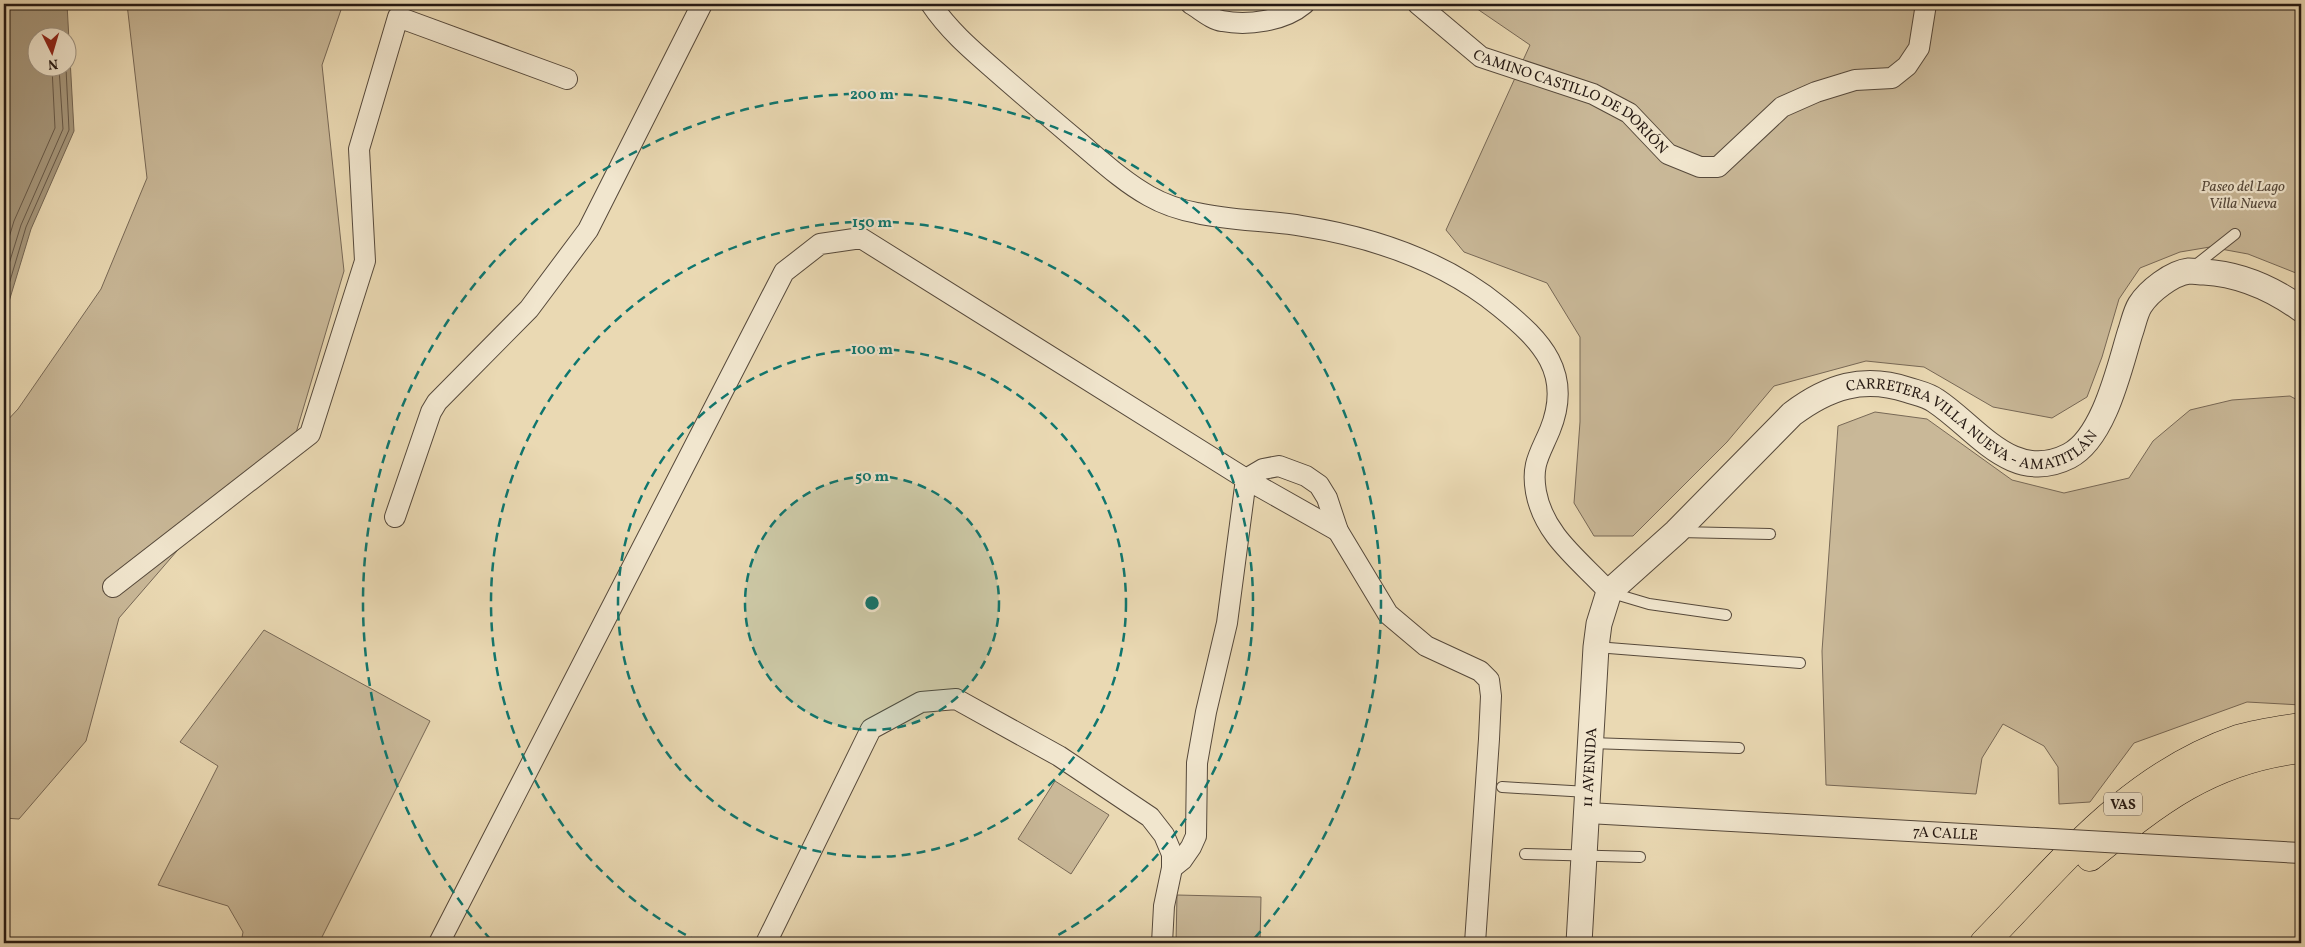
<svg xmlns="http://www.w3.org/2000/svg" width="2305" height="947" font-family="Vollkorn,serif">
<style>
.green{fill:#c9b898;stroke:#776856}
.water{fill:#a7987d;stroke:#736553;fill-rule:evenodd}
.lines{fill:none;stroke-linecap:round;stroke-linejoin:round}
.shore{stroke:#665848;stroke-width:1}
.service-casing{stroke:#56493b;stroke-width:12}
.minor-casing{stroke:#56493b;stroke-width:22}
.tertiary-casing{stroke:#56493b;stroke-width:27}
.trunk-casing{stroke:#251913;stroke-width:29}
.service{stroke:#f1e6ce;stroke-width:10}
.minor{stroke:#f1e6ce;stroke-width:20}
.tertiary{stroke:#f1e6ce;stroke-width:25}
.trunk{stroke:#ead9b3;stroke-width:28}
.minor-bridge-casing{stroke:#56493b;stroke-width:22;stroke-linecap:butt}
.minor-bridge{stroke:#f1e6ce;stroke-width:20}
.ring{fill:none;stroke:#0f766e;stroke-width:2.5;stroke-dasharray:9 6}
.labels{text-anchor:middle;stroke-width:4.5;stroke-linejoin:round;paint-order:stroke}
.shield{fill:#f1e6ce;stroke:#62564b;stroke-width:1}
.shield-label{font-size:14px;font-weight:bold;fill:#251913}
.street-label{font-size:15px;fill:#251913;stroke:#f1e6ce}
.park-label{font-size:15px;font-style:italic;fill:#56493b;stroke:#f1e6ce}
.centre{fill:#0f766e;stroke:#f1e6ce;stroke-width:2.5}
.ring-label{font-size:15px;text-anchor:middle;font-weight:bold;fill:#0f766e;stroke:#f1e6ce;stroke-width:4.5;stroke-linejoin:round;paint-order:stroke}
</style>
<rect width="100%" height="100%" fill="#ead9b3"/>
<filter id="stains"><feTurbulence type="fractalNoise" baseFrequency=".004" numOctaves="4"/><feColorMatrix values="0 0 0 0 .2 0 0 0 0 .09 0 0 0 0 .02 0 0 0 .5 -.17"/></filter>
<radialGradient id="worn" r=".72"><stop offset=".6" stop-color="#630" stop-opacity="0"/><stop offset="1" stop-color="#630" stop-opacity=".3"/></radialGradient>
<g class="green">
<path d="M127 4H343L322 65 344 271 296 433 202 522 119 618 86 741 19 819 4 818V424L18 409 101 289 147 178Z"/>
<path d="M1470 4H2301V275L2248 254 2210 247 2180 252 2140 268 2119 299 2102 357 2087 397 2052 418 1993 407 1924 367 1866 361 1774 386 1727 442 1633 536H1594L1574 503 1580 422V337L1547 283 1464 252 1446 230 1530 45Z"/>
<path d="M2290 396 2301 402V705L2247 702 2134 743 2090 802 2059 804 2058 767 2044 746 2003 724 1982 758 1976 794 1826 785 1822 651 1838 426 1875 412 1927 419 2012 480 2064 493 2129 478 2153 441 2190 410 2232 400Z"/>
<path d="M264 630 430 721 319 943H241L243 932 228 906 158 885 218 766 180 742Z"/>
<path d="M1055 781 1109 815 1071 874 1018 839Z"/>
<path d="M1177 895 1261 897 1260 943H1176Z"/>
</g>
<path class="water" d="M4 4H67L74 131 31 229 4 318ZM38 38H68V68H38Z"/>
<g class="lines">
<g class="shore">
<path d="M4 254 14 221 55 128 52 68"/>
<path d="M4 280 21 225 63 129 59 68"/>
<path d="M4 301 26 227 69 130 66 68"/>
</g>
<g class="service-casing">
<g id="service">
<path d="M2192 268 2235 234"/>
<path d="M1679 532 1770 534"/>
<path d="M1612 593 1649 604 1726 615"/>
<path d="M1596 647 1800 663"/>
<path d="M1591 743 1739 748"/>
<path d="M1502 787 1588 792"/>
<path d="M1525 854 1640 857"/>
</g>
</g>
<g class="minor-casing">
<g id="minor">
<path d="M931 4C949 31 973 51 997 72 1022 94 1048 116 1074 138 1098 158 1122 181 1149 196 1163 204 1181 210 1197 213 1231 221 1267 220 1302 226 1372 237 1444 261 1500 307 1542 341 1573 373 1550 430 1540 454 1531 464 1536 492 1544 536 1581 561 1609 592"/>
<path d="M1191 4C1200 9 1212 20 1222 21 1248 26 1284 21 1304 4"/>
<path id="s1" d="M1418 4 1481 57 1593 94 1629 113 1668 154 1700 167H1718L1782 107 1816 92 1855 80 1892 78 1907 66 1919 48 1926 4"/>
<path d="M395 517 431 412 437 402 529 309 588 230 702 4"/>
<path d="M113 587 310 434 365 261 359 149 398 17 567 79"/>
<path id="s2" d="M1588 813 2035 838"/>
<path d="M2141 844 2301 853"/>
<path d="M1172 868 1182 860 1191 847 1196 836 1197 763 1206 712 1227 623 1246 479 1338 531"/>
<path d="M439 943 784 272 820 244 861 238 1246 479 1263 469 1279 466 1306 476 1319 485 1327 498 1338 531 1388 614 1426 646 1480 671 1489 680 1491 696 1489 739 1475 943"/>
<path d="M766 943 871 729 921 702 956 699 1059 756 1150 817 1164 835 1172 854V868L1164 906 1162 943"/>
</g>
</g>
<g class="tertiary-casing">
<g id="tertiary">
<path id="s3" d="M1579 943 1596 647 1599 624 1609 592 1676 532 1792 414C1828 387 1863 375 1908 390 1917 393 1928 395 1936 401 1977 428 2012 485 2069 456 2104 438 2119 369 2130 333 2133 325 2135 313 2140 305 2149 291 2172 273 2189 271 2194 271 2199 272 2204 272 2240 274 2273 289 2301 309"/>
</g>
</g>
<g class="trunk-casing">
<g id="trunk">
<path d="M2090 857C2157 802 2211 759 2301 749"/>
<path d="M1984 943C2062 863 2128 777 2238 739 2258 733 2280 730 2301 727"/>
</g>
</g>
<use href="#service" class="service"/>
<use href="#minor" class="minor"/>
<use href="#tertiary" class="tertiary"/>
<use href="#trunk" class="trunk"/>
<g class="minor-bridge-casing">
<path id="minor-bridge" d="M2035 838 2141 844"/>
</g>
<use href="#minor-bridge" class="minor-bridge"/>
</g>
<circle cx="872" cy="603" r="127" fill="#0f766e" fill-opacity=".12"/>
<g class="ring">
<circle cx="872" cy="603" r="127"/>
<circle cx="872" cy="603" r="254"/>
<path d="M699 942A381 381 0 1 1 1045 942"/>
<path d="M491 940A509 509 0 1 1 1253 940"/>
</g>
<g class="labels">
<rect class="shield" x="2104" y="792.5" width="38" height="23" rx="4"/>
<g class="shield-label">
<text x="2123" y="809">VAS</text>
</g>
<g class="street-label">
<text dy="5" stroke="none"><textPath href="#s1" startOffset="184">CAMINO CASTILLO DE DORIÓN</textPath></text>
<text dy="5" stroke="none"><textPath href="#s3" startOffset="811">CARRETERA VILLA NUEVA - AMATITLÁN</textPath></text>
<text dy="5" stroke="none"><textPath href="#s3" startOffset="176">11 AVENIDA</textPath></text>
<text dy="5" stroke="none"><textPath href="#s2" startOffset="358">7A CALLE</textPath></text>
</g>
<g class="park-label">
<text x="2243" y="191">Paseo del Lago<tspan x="2243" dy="17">Villa Nueva</tspan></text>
</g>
</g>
<circle cx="872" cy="603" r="8" class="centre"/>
<g class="ring-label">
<text x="872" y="99">200 m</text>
<text x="872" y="227">150 m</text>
<text x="872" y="354">100 m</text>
<text x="872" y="481">50 m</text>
</g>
<rect width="2305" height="947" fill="none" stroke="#ead9b3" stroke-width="20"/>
<rect x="5" y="5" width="2295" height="937" fill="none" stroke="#251913" stroke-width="2.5"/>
<rect x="10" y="10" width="2285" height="927" fill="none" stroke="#251913"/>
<g transform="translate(52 52) rotate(175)"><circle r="24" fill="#f1e6ce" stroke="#9f9483"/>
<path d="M0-4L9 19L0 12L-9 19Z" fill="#8f2418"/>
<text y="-8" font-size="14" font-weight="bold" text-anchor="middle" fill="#251913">N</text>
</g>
<rect width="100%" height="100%" filter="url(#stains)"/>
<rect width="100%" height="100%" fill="url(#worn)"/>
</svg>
